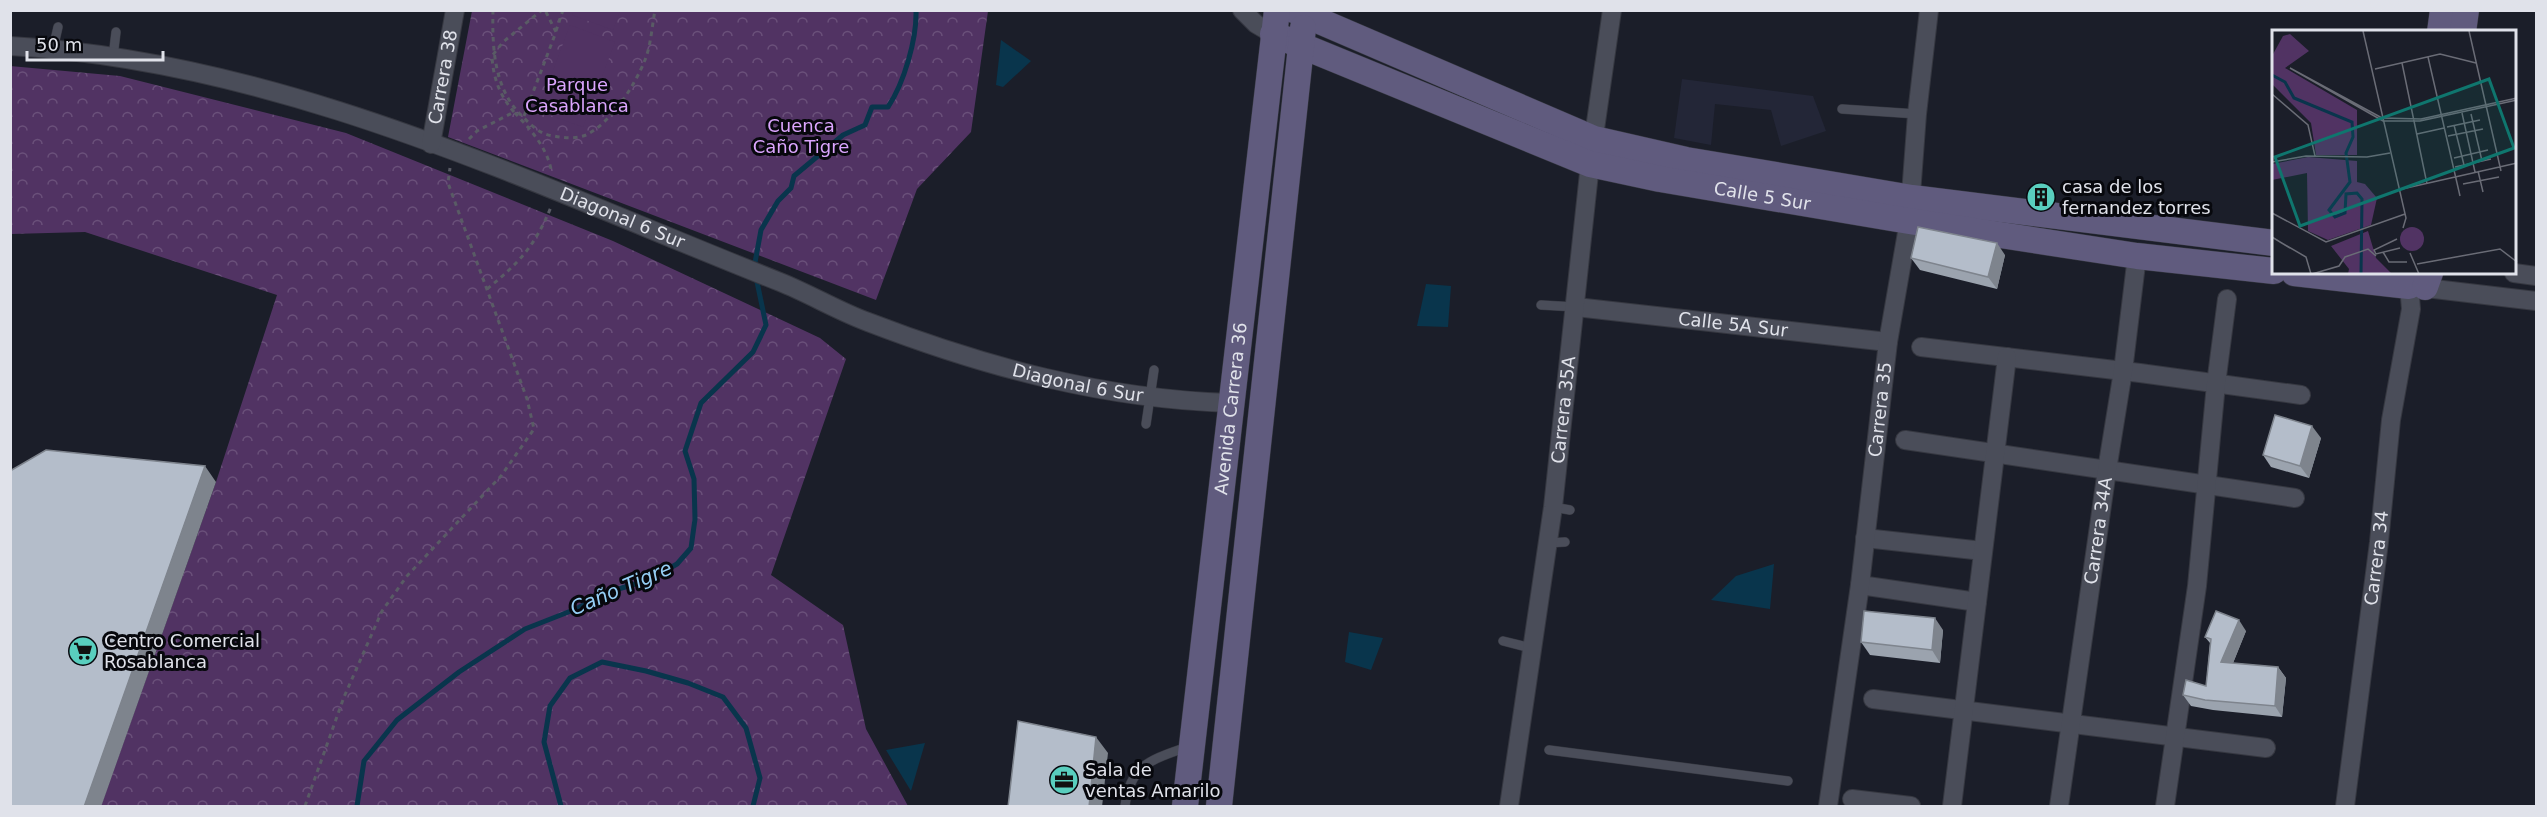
<svg xmlns="http://www.w3.org/2000/svg" width="2547" height="817" font-family="'DejaVu Sans',sans-serif">
<style>
.built{fill:#232637}
.forest{fill:url(#forest-crowns)}
.pitch{fill:#513363}
.water{fill:#09354c}
.lines{fill:none;stroke-linecap:round;stroke-linejoin:round}
.stream{stroke:#09354c;stroke-width:5}
.lane-casing{stroke:#363841;stroke-width:10}
.street-casing{stroke:#363841;stroke-width:20}
.secondary-casing{stroke:#363841;stroke-width:27}
.path{stroke:#595b65;stroke-width:3;stroke-dasharray:4.5 4.5;stroke-linecap:butt}
.lane{stroke:#4a4d59;stroke-width:9}
.street{stroke:#4a4d59;stroke-width:18}
.secondary{stroke:#605b7e;stroke-width:26}
.wall{fill:#9ba3ae}
.shaded-wall{fill:#7e848d}
.building{fill:#b4bdca;stroke:#7e848d;stroke-width:1.5}
.labels{text-anchor:middle;stroke-width:6;stroke-linejoin:round;paint-order:stroke}
.street-label{font-size:18px;fill:#e0e2ea;stroke:#07080d}
.park-label{font-size:18px;fill:#dba5fe;stroke:#07080d}
.poi-label{font-size:18px;fill:#e0e2ea;stroke:#07080d;text-anchor:start}
.water-label{font-size:20px;font-style:italic;fill:#95cef5;stroke:#07080d}
.inset-river{fill:none;stroke:#09354c;stroke-width:3}
.inset-road{fill:none;stroke:#6a6c76;stroke-width:1.5}
.view{fill:#0f766e;fill-opacity:0.15;stroke:#0f766e;stroke-width:3}
.inset-edge{fill:none;stroke:#e0e2ea;stroke-width:3}
</style>
<defs>
<pattern id="forest-crowns" width="20" height="18" patternUnits="userSpaceOnUse" patternTransform="scale(1.5)"><rect width="20" height="18" fill="#513363"/><path d="M2 6a3 3 0 1 1 6 0M12 15a3 3 0 1 1 6 0" fill="none" stroke="#6a507a"/></pattern>
</defs>
<rect width="100%" height="100%" fill="#1b1e29"/>
<path class="built" d="M1682 79 1813 96 1826 131 1781 146 1771 110 1715 104 1711 145 1674 138Z"/>
<g class="forest">
<path d="M472 11H988L971 132 917 189 876 300 448 137Z"/>
<path d="M10 66 120 76 346 133 613 241 820 338 846 359 771 575 843 625 866 729 908 806H101L216 482 277 295 85 232 11 234Z"/>
</g>
<g class="pitch">
<path d="M574 10H620V11L613 30 572 15Z"/>
<path d="M570 25 615 42 583 127 538 111Z"/>
</g>
<g class="water">
<path d="M1001 40 1031 61 1003 87 996 85Z"/>
<path d="M1426 284 1451 286 1448 327 1417 326Z"/>
<path d="M1774 564 1770 609 1711 600 1736 576Z"/>
<path d="M1349 632 1383 638 1371 670 1345 662Z"/>
<path d="M925 743 911 791 886 750Z"/>
</g>
<g class="lines">
<g class="stream">
<path d="M754 268 761 230 778 201 791 188 794 176 843 135 865 125 872 107H888C904 83 917 39 916 10"/>
<path d="M357 806 364 761 397 720 459 672 525 629 576 609 608 592 649 580 677 564 691 548 695 519 694 479 685 451 701 403 753 352 766 325 756 277"/>
<path d="M561 806 544 742 550 706 570 678 602 662 646 671 688 683 723 697 746 728 760 778 753 806"/>
</g>
<g class="lane-casing">
<g id="lane">
<path d="M53 49 58 27"/>
<path d="M113 57 116 32"/>
<path d="M1842 109 1917 114"/>
<path d="M1541 305 1576 307"/>
<path d="M1146 424 1154 370"/>
<path d="M1553 507 1570 510"/>
<path d="M1548 543 1565 542"/>
<path d="M1503 641 1531 648"/>
<path d="M1549 750 1788 781"/>
<path d="M1125 806C1130 763 1154 759 1190 746"/>
</g>
</g>
<g class="street-casing">
<g id="street">
<path d="M1242 10 1256 24 1273 34"/>
<path id="s1" d="M10 46C282 61 532 184 780 282 810 294 838 311 868 322 985 367 1104 399 1230 403"/>
<path id="s2" d="M431 144 455 10"/>
<path d="M2514 273 2536 276"/>
<path id="s3" d="M1576 307 1888 342"/>
<path d="M1921 347 2140 373 2301 395"/>
<path d="M1905 440 2295 498"/>
<path d="M1865 538 1983 551"/>
<path d="M1860 585 1977 602"/>
<path d="M1873 699 2266 748"/>
<path d="M1852 799 1911 806"/>
<path id="s4" d="M1509 806 1553 507 1590 164 1612 10"/>
<path id="s5" d="M1828 806 1860 585 1888 342 1909 221 1917 114 1929 10"/>
<path d="M1952 806 2007 357"/>
<path id="s6" d="M2059 806 2107 470 2123 371 2137 256"/>
<path d="M2165 806 2197 586 2216 384 2227 299"/>
<path id="s7" d="M2345 806 2379 542 2391 420 2411 309 2409 286 2536 301"/>
</g>
</g>
<g class="secondary-casing">
<g id="secondary">
<path d="M1294 10 1594 139 1686 160 1912 198 2274 243"/>
<path d="M2440 32 2443 10"/>
<path d="M2463 32 2466 10"/>
<path id="s8" d="M1273 34 1590 164 1660 179 1909 221 2137 256 2274 271"/>
<path d="M2294 273 2409 286 2410 273"/>
<path d="M2425 287 2430 273"/>
<path id="s9" d="M1185 806 1277 10"/>
<path d="M1219 806 1303 28"/>
</g>
</g>
<g class="path">
<path d="M493 10C492 48 494 90 523 117 532 126 541 135 554 136 564 138 576 139 586 135 611 123 635 85 645 60 651 45 652 26 655 10"/>
<path d="M556 31 563 10"/>
<path d="M514 112C500 96 493 78 492 56L503 42 542 10"/>
<path d="M524 116 556 32 545 10"/>
<path d="M469 139 477 131 514 112C530 129 546 146 551 169"/>
<path d="M487 289C519 263 535 246 551 207"/>
<path d="M305 806 344 697 382 611 407 576 501 476 534 429 527 399 448 183 450 168"/>
</g>
<use href="#lane" class="lane"/>
<use href="#street" class="street"/>
<use href="#secondary" class="secondary"/>
</g>
<g class="wall">
<path d="M2005 255 1997 289 1920 270 1911 258Z"/>
<path d="M2321 438 2309 478 2271 467 2263 455Z"/>
<path d="M1943 630 1940 663 1870 655 1861 642Z"/>
<path d="M2246 631 2233 663 2278 667 2286 678 2282 717 2213 710 2191 706 2183 695 2206 686 2210 643 2205 637Z"/>
</g>
<g class="shaded-wall">
<path d="M1997 243 2005 255 1997 289 1988 277Z"/>
<path d="M2312 426 2321 438 2309 478 2300 466Z"/>
<path d="M205 466 216 482 101 807H84Z"/>
<path d="M1935 618 1943 630 1940 663 1932 650Z"/>
<path d="M2239 620 2246 631 2229 673 2221 662Z"/>
<path d="M2278 667 2286 678 2282 717 2275 706Z"/>
<path d="M1096 737 1108 753 1102 807H1089Z"/>
</g>
<g class="building">
<path d="M1918 227 1997 243 1988 277 1911 258Z"/>
<path d="M2275 415 2312 426 2300 466 2263 455Z"/>
<path d="M46 450 205 466 84 807H10V471Z"/>
<path d="M1864 611 1935 618 1932 650 1861 642Z"/>
<path d="M2216 611 2239 620 2221 662 2278 667 2275 706 2205 700 2183 695 2186 680 2206 686 2211 639 2205 637Z"/>
<path d="M1018 721 1096 737 1089 807H1008Z"/>
</g>
<defs>
<g id="building-disc" transform="scale(1.5)"><circle r="9.5" fill="#59cebe" stroke="#07080d"/><path d="M-4-6H4V6H1V3H-1V6H-4ZM-2.5-4.3h1.7v1.8h-1.7ZM.8-4.3h1.7v1.8H.8ZM-2.5-1h1.7V.8h-1.7ZM.8-1h1.7V.8H.8Z" fill="#111"/></g>
<g id="supermarket-disc" transform="scale(1.5)"><circle r="9.5" fill="#59cebe" stroke="#07080d"/><path d="M-6-5.5h2.5l.6 2H6L4.5 2H-2.5L-4.4-4H-6ZM-1.5 3.2a1.3 1.3 0 1 0 .1 0ZM3 3.2a1.3 1.3 0 1 0 .1 0Z" fill="#111"/></g>
<g id="office-disc" transform="scale(1.5)"><circle r="9.5" fill="#59cebe" stroke="#07080d"/><path d="M-6-3h4V-5.5h4V-3h4V5H-6ZM-1-4.5V-3h2v-1.5ZM-6 0V1H6V0Z" fill="#111"/></g>
</defs>
<g fill-rule="evenodd">
<use href="#building-disc" x="2041" y="197"/>
<use href="#supermarket-disc" x="83" y="651"/>
<use href="#office-disc" x="1064" y="780"/>
</g>
<g class="labels">
<g class="street-label">
<text dy="6" stroke="none"><textPath href="#s2" startOffset="68">Carrera 38</textPath></text>
<text dy="6" stroke="none"><textPath href="#s8" startOffset="518">Calle 5 Sur</textPath></text>
<text dy="6" stroke="none"><textPath href="#s1" startOffset="639">Diagonal 6 Sur</textPath></text>
<text dy="6" stroke="none"><textPath href="#s3" startOffset="158">Calle 5A Sur</textPath></text>
<text dy="6" stroke="none"><textPath href="#s1" startOffset="1125">Diagonal 6 Sur</textPath></text>
<text dy="6" stroke="none"><textPath href="#s9" startOffset="400">Avenida Carrera 36</textPath></text>
<text dy="6" stroke="none"><textPath href="#s4" startOffset="400">Carrera 35A</textPath></text>
<text dy="6" stroke="none"><textPath href="#s5" startOffset="400">Carrera 35</textPath></text>
<text dy="6" stroke="none"><textPath href="#s6" startOffset="278">Carrera 34A</textPath></text>
<text dy="6" stroke="none"><textPath href="#s7" startOffset="250">Carrera 34</textPath></text>
</g>
<g class="park-label">
<text x="577" y="91">Parque<tspan x="577" dy="21">Casablanca</tspan></text>
<text x="801" y="132">Cuenca<tspan x="801" dy="21">Caño Tigre</tspan></text>
</g>
<g class="poi-label">
<text x="2062" y="193">casa de los<tspan x="2062" dy="21">fernandez torres</tspan></text>
<text x="104" y="647">Centro Comercial<tspan x="104" dy="21">Rosablanca</tspan></text>
<text x="1085" y="776">Sala de<tspan x="1085" dy="21">ventas Amarilo</tspan></text>
</g>
<g class="water-label">
<text transform="translate(621 588) rotate(-23)" y="7">Caño Tigre</text>
</g>
</g>
<g transform="translate(2272 30)">
<rect width="244" height="244" fill="#1b1e29"/>
<path d="M128 209a12 12 0 1 1 24 0a12 12 0 1 1-24 0Z" fill="#513363"/>
<path d="M18 4 37 21 13 38 85 80V125H44L39 93 0 54V26L11 6ZM36 127 85 131V152L93 154 105 168 99 195 56 210 36 201 35 143 0 150V134ZM96 201 104 228 120 244H76L77 239 59 216Z" fill="#513363"/>
<path class="inset-river" d="M0 45 13 52 22 68 80 92 81 107 74 123 78 152 57 180 63 187 73 183 74 164 85 163 90 169 89 244"/>
<path class="inset-road" d="M91 1 134 188 131 198M197 1 229 141M156 27 188 166M130 33 155 154M103 39 168 24 204 33M0 64 36 95 43 126M245 68 149 89 110 88 18 38 111 91H148L245 70M190 83 203 142M199 84 210 131M182 95 192 135M175 97 208 90M145 104 172 98M176 106 211 99M182 128 216 120M0 132 34 126 95 127 118 123M183 137 219 129M206 141 211 162M191 154 227 147M130 159 245 133M0 183 54 212 133 184M0 207 18 218M125 209 102 220 104 224 128 218M8 212 34 227 39 244M111 222 117 232H135M138 223 147 244M145 234 228 219 245 232M40 244 67 236 73 227 96 219 104 226"/>
<path class="view" d="M217 49 242 118 28 196 3 127Z"/>
<rect width="244" height="244" class="inset-edge"/>
</g>
<rect width="2547" height="817" fill="none" stroke="#e0e2ea" stroke-width="24"/>
<path d="M27 51v9h136v-9" fill="none" stroke="#e0e2ea" stroke-width="3"/>
<text x="36" y="51" font-size="18" fill="#e0e2ea" stroke="#07080d" stroke-width="4.5" paint-order="stroke">50 m</text>
</svg>
